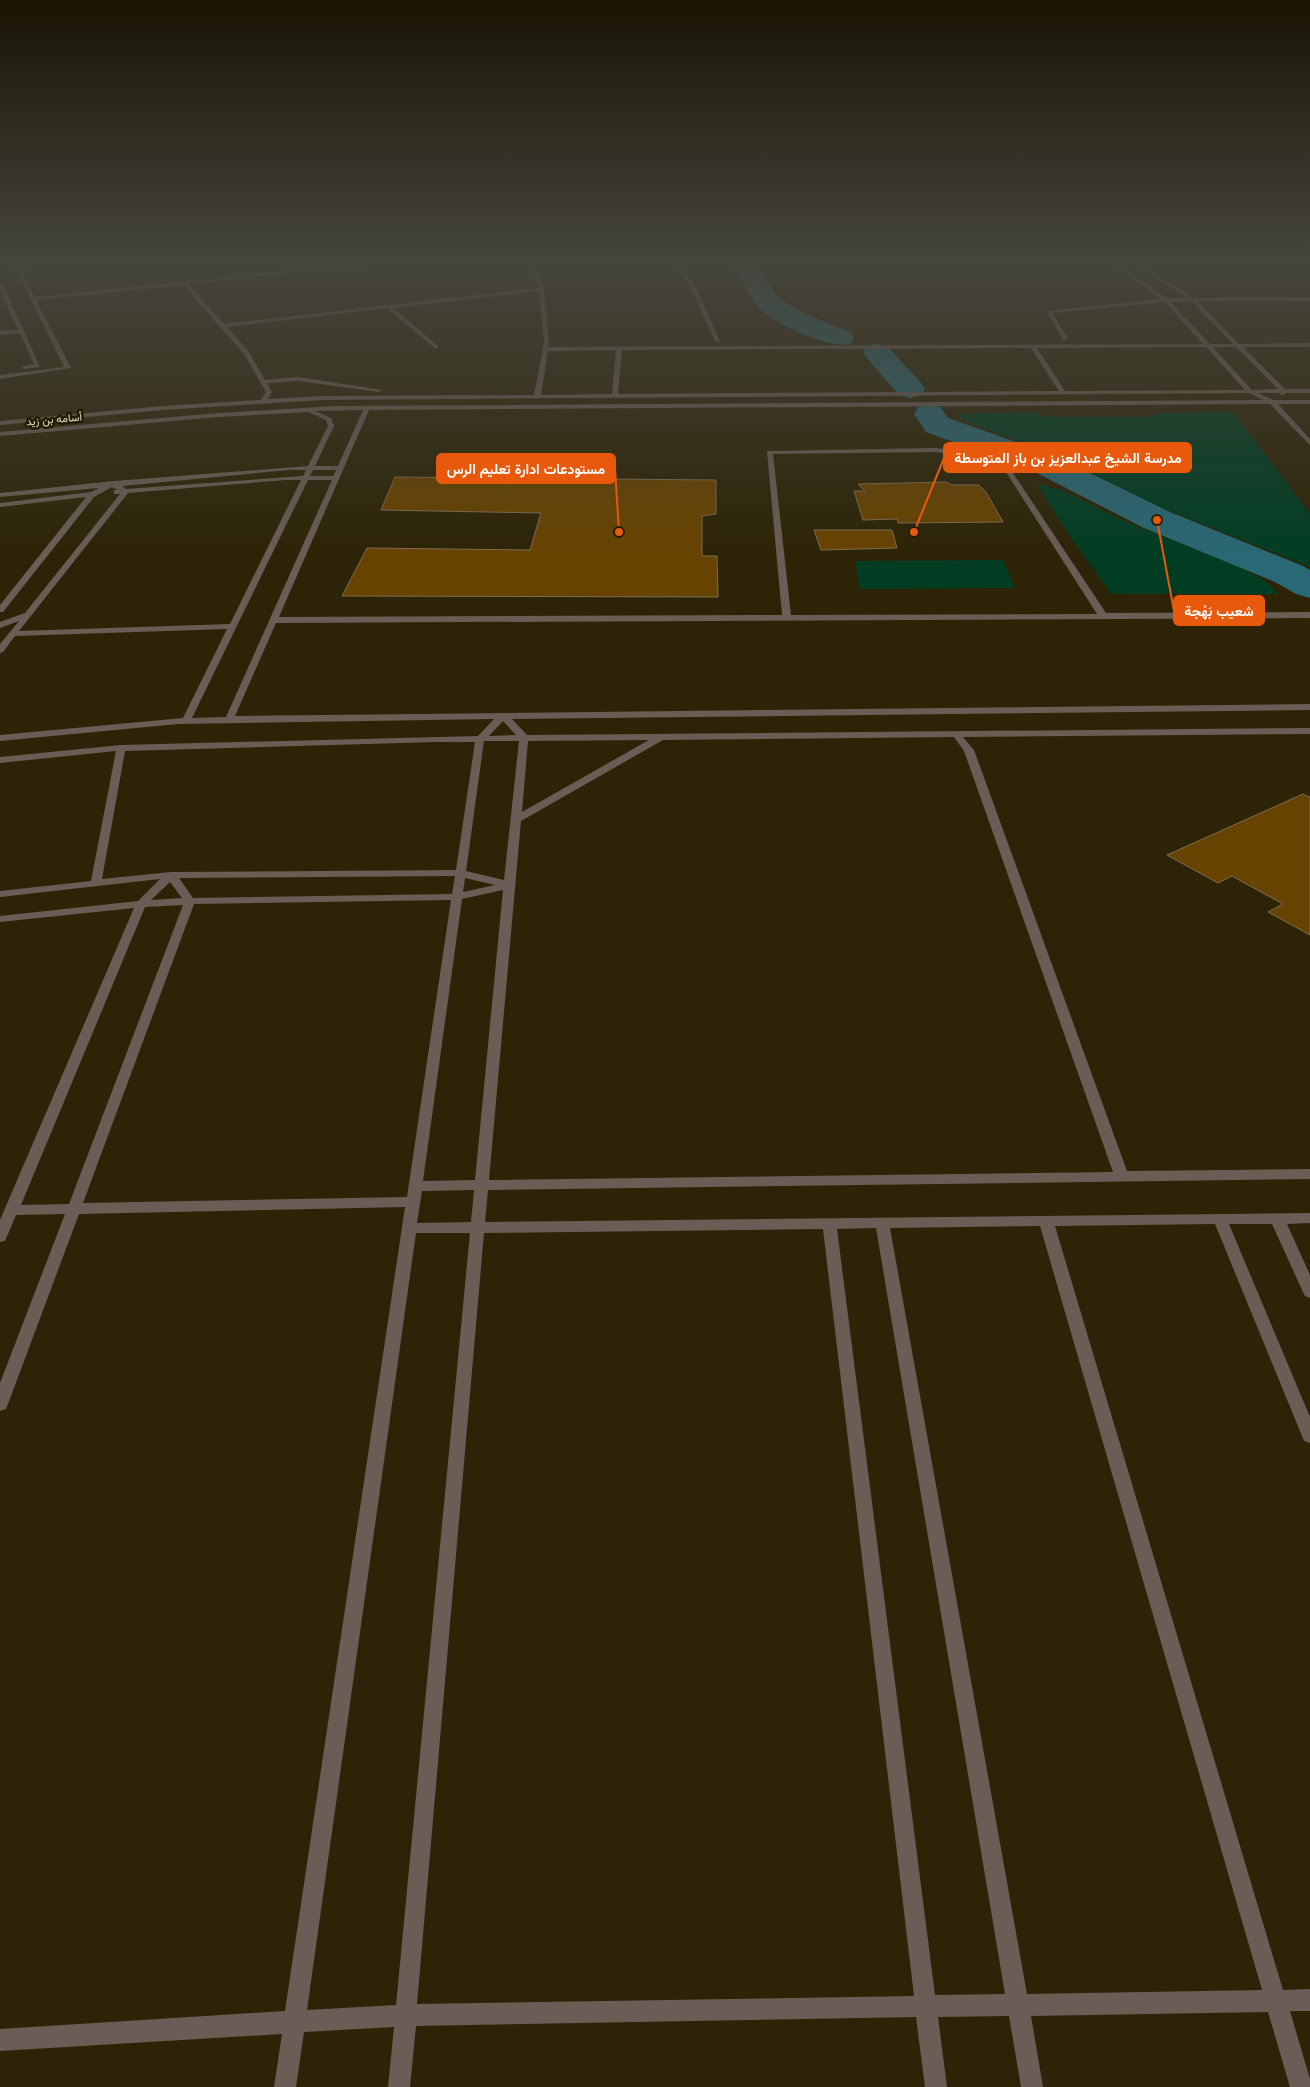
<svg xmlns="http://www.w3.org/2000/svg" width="1310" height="2087" font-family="Quicksand,Vazirmatn,sans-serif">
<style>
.green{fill:#003d23}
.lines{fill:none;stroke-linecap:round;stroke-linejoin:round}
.river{fill:#296875;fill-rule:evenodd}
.building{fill:#674300;stroke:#806c52}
.minor{fill:#6a5d55;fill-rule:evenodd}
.labels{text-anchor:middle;stroke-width:5;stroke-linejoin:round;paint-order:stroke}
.far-street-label{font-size:11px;fill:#e2dccb;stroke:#241b00}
.leader{fill:none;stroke:#e8590c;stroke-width:2}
.callout-dot{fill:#e8590c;stroke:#241b00;stroke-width:2}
.callout{fill:#e8590c;stroke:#e8590c;stroke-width:2}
.callout-label{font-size:14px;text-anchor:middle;font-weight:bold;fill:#fff}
</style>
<rect width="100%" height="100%" fill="#2d2407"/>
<g class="green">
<path d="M1033 412 1047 417H1153L1160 413 1233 412 1310 514V567L1167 510 1023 443 961 419 958 414Z"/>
<path d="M1037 484 1062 490 1126 522 1233 564 1264 580 1279 594H1111L1067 532Z"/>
<path d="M1003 560 1015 588 860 589 855 561Z"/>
</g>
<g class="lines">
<g class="river">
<path d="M732 263H756L778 298 803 313 850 332 854 338 850 344C828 349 773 323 758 307 747 294 742 277 732 263Z"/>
<path d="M877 344 887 346 921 383 925 389 921 395 910 398 899 395 867 358 863 352 867 346Z"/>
<path d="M929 405 940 407 948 418 1055 456 1170 512 1303 566 1310 570V598L1296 594 1275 582 1144 528 1031 470 926 432 914 414 918 407Z"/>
</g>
</g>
<g class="building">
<path d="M395 477 716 480V514L702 516V556H717L718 597 342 596 367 548 530 550 541 513 381 510Z"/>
<path d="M947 482 951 485H979L986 492 1003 522 898 523 897 519 863 520 854 491H865L858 484Z"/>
<path d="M814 530H892L897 548 821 550Z"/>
<path d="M1303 794 1310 797V935L1268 912 1283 904 1232 876 1218 883 1167 855Z"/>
</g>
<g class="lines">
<g class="minor">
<path d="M13 263H34L19 266 35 297 364 263H380L188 284 224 324 538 288 530 263H534L544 289 549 347 1203 344 1165 302 1052 313 1068 339 1063 340 1047 311 1161 299 1111 263H1116L1167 298H1188L1132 263H1137L1194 298 1310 297V301H1197L1239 344 1310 343V347H1243L1285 389H1310V393H1286L1282 396 1280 393H1258L1273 400H1310V404H1278L1310 439V445L1270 404 369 410 279 617 782 615 767 451 937 448 983 456 1009 467 1106 613 1310 612V618L276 623 235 716 1310 704V710L512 719 527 735 1310 728V734L963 737 974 750 1127 1171 1310 1169V1179L488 1190 485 1222 1310 1213V1223L1287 1224 1310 1275V1298L1305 1296 1303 1292 1272 1224H1229L1310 1417V1443L1304 1441 1302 1436 1215 1224 1055 1226 1283 1990 1310 1989V2011H1290L1310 2079V2087H1290L1268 2012 1031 2016 1043 2087H1021L1009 2016 938 2017 947 2087H925L916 2017 416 2026 410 2087H388L394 2027 304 2032 296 2087H274L282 2034 0 2051V2029L285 2011 405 1207 79 1214 8 1404 6 1409 0 1411V1383L65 1214 16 1215 5 1241 0 1242V1220L134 908 0 922V916L138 901 160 879 0 897V891L91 881 116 751 0 763V757L121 745 478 736 494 719 178 724 0 741V735L183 718 227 629 15 636 3 652 0 653V644L19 621 0 628V622L25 613 120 494H114V490H118L112 487 94 497 3 612H0V605L86 497 0 507V503L91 492 99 488 0 497V493L114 481 308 466 328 426 326 420 308 412 219 417 0 436V432L219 413 337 406 1263 400 1249 393 321 400 163 410 0 425V421L163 406 261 400 266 392 244 354 183 285 36 300 71 368 0 379V375L64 367ZM539 291 544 343 534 395 321 396 268 399 272 392 267 383 298 381 379 392 382 390 298 377 265 380 249 352 227 327 387 308 436 349 438 346 393 308ZM1191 301 1233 344H1210L1170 302ZM1206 347 1245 390 1065 391 1037 348ZM1213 347H1236L1278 389 1252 390ZM1031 348 1059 391 618 394 622 350ZM616 350 612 394 541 395 548 351ZM363 410 338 466H315L334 426 331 418 315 411ZM937 452 979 459 1004 469 1097 614 791 615 773 454ZM289 470H306L303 476 126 489 122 486ZM313 470H336L333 476H310ZM285 480H301L230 624 19 631 128 493ZM308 480H332L226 717 192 718ZM503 721 516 735 489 736ZM954 737 964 751 1113 1172 489 1180 521 821 663 740ZM649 740 522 812 528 741ZM484 741H519L504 880 466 871ZM435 742H475L456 870 171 872 102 879 125 751ZM455 876 452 894 193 898 179 878ZM465 878 495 885 463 892ZM170 882 182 898 151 900ZM503 890 475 1180 423 1181 462 899ZM451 900 407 1197 83 1203 194 904ZM183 905 69 1204 21 1205 145 907ZM474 1190 471 1222 417 1223 422 1191ZM1040 1226 1262 1990 1027 1994 890 1228ZM876 1228 1005 1994 935 1995 837 1229ZM823 1229 914 1996 417 2004 484 1233ZM416 1233H470L396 2005 307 2010Z"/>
<path d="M675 263H679L697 289 720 342 715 341 691 289Z"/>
<path d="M0 283 3 285 40 367 24 369 21 367 34 364 20 333 0 335V331L18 330 0 291Z"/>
</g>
</g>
<linearGradient id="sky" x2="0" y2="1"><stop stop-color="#191404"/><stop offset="0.47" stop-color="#46453c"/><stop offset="1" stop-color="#46453c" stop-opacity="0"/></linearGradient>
<rect width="1310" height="555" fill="url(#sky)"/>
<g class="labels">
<g class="far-street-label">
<text transform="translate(54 419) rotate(-5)" y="4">أسامه بن زيد</text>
</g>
</g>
<path class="leader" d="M914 532L944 458M619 532L615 469M1157 520L1174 611"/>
<g class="callout-dot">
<circle cx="914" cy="532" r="5"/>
<circle cx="619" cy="532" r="5"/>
<circle cx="1157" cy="520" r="5"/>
</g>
<g class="callout">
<rect x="944" y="443" width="247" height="29" rx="5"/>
<rect x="437" y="454" width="178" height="29" rx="5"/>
<rect x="1174" y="596" width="90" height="29" rx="5"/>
</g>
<g class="callout-label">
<text x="1068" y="463">مدرسة الشيخ عبدالعزيز بن باز المتوسطة</text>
<text x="526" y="474">مستودعات ادارة تعليم الرس</text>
<text x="1219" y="616">شعيب بَهْجة</text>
</g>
</svg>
